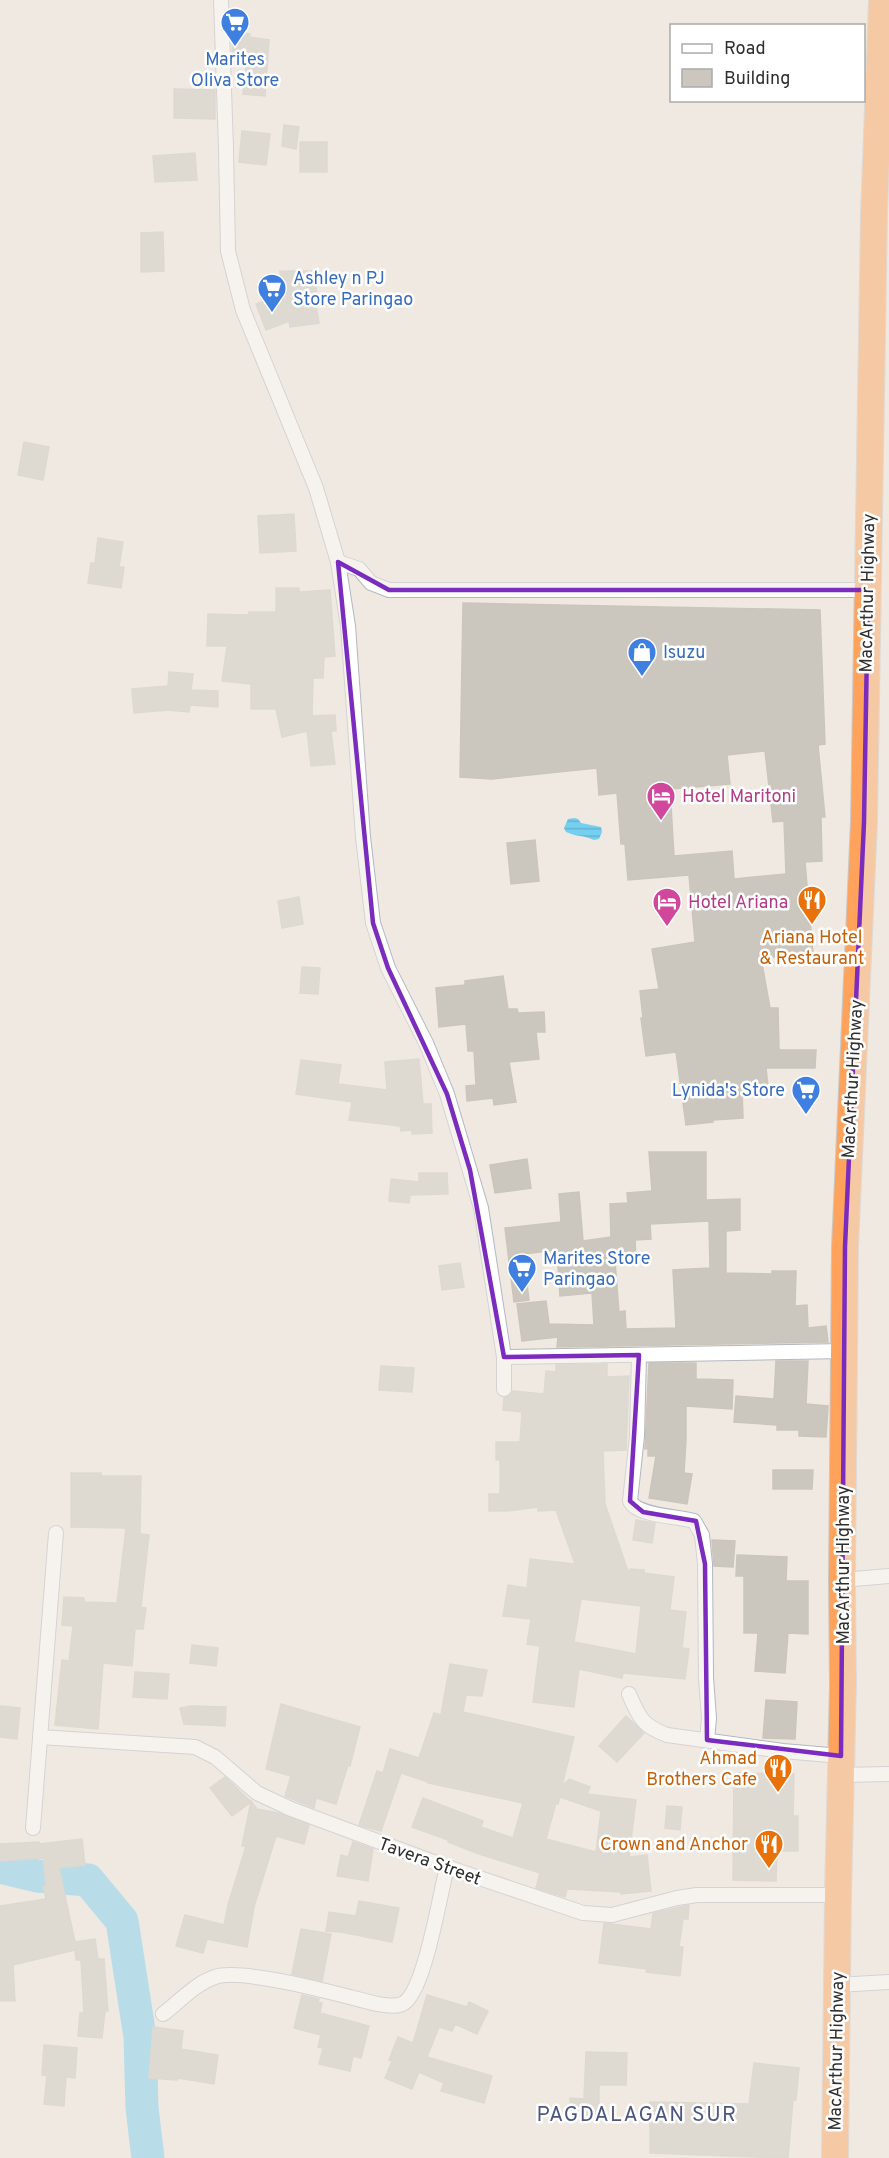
<svg xmlns="http://www.w3.org/2000/svg" width="889" height="2158" font-family="Overpass,sans-serif">
<style>
.water{fill:url(#water-rules)}
.lines{fill:none;stroke-linecap:round;stroke-linejoin:round}
.river{stroke:#75cff0;stroke-width:33}
.building{fill:#cbc7bf;stroke:#cbc5ba;stroke-width:1.5;fill-rule:evenodd}
.street-casing{stroke:#b4b7c1;stroke-width:16}
.highway-casing{stroke:#c9c9c9;stroke-width:28}
.street{stroke:#fff;stroke-width:14}
.highway{stroke:#ffa35c;stroke-width:26}
.marked{fill:none;stroke:#7b2cbf;stroke-width:4.5;stroke-linejoin:round}
.labels{text-anchor:middle;stroke-width:5;stroke-linejoin:round;paint-order:stroke}
.shop-label{font-size:18px;fill:#366cbe;stroke:#fff;text-anchor:start}
.street-label{font-size:18px;fill:#2e2e2e;stroke:#fff}
.hotel-label{font-size:18px;fill:#b23c85;stroke:#fff;text-anchor:start}
.food-label{font-size:18px;fill:#c56008;stroke:#fff;text-anchor:end}
.quarter-label{font-size:21px;letter-spacing:1.5px;fill:#4d5680;stroke:#fff}
</style>
<defs>
<pattern id="water-rules" width="6" height="5" patternUnits="userSpaceOnUse" patternTransform="scale(1.5)"><rect width="6" height="5" fill="#75cff0"/><path d="M0 2.5h6" fill="none" stroke="#66b2ce"/></pattern>
</defs>
<rect width="100%" height="100%" fill="#efe9e1"/>
<path class="water" d="M574 818 578 819 581 823 601 827 602 832 599 839 594 840C583 835 577 837 566 832L564 828 568 819Z"/>
<g class="lines">
<path class="river" d="M0 1867 37 1876 88 1880 122 1921 140 2037 142 2108 148 2158"/>
</g>
<g class="building">
<path d="M233 31 250 34 249 37 269 40 265 96 243 94 247 56 232 53Z"/>
<path d="M174 89 215 90V119L174 118Z"/>
<path d="M284 125 299 127 296 149 282 146Z"/>
<path d="M242 131 270 134 266 165 239 162Z"/>
<rect x="300" y="142" width="27" height="30"/>
<path d="M195 153 197 180 155 182 153 156Z"/>
<path d="M163 232 164 271 141 272V233Z"/>
<path d="M280 271H317L316 304 319 323 290 327 289 321 266 330 256 304 282 294Z"/>
<path d="M24 442 49 447 43 480 18 475Z"/>
<path d="M294 514 296 551 260 553 258 516Z"/>
<path d="M98 538 123 542 119 567H124L121 588 88 583 91 563H95Z"/>
<path d="M276 588H299V592L330 590 335 656 324 657 323 678H313L312 716 335 715 336 731H331L335 764 311 766 307 731 282 737 276 709H251V684L222 681 227 646H207L208 614 249 615V612H276Z"/>
<path d="M463 603 820 610 825 744 818 745 825 817H821L822 861 805 862 813 954 761 958 770 1008H778L779 1050H816L815 1068H766L768 1087 742 1090 743 1118 713 1120V1122L686 1125 676 1052 646 1056 641 1018H643L640 991 659 989 652 949 695 942 689 875 628 880 625 844H621L617 793 599 795 597 768 492 779 460 777ZM765 751 773 822 784 821 786 874 734 879 732 851 674 856 670 789 730 784 727 755Z"/>
<path d="M169 672 193 674 191 690 218 691V707L190 705 189 712 168 710 134 713 132 689 168 686Z"/>
<path d="M535 840 539 881 511 884 507 843Z"/>
<path d="M299 897 303 924 282 928 278 901Z"/>
<path d="M302 967 320 968 318 994 300 993Z"/>
<path d="M503 976 508 1009H517L518 1013 544 1012 545 1032H536L539 1059 509 1062 516 1102 494 1105 493 1098 467 1101 466 1086 476 1085 474 1051H468L466 1024 439 1027 436 988 465 985V981Z"/>
<path d="M419 1059 423 1104H431L432 1133 412 1134V1130L401 1131 400 1126 349 1120 352 1102 296 1094 301 1060 341 1065 338 1084 387 1090 385 1062Z"/>
<path d="M649 1152H706V1200L740 1199V1230L726 1231V1273L772 1274V1271H796L795 1306 807 1305 808 1328 826 1326 828 1342 557 1347 558 1337 522 1341 517 1304 546 1301 549 1324 594 1325 592 1293 560 1296 557 1250 523 1254 529 1300 514 1302 505 1228 561 1222 559 1194 579 1192 583 1241 611 1237 610 1204 628 1203 627 1193 652 1191ZM709 1221 710 1268 673 1270 676 1328 626 1329 625 1311 619 1312 615 1262 636 1260 635 1240 651 1239 650 1224Z"/>
<path d="M527 1159 531 1188 495 1193 490 1165Z"/>
<path d="M419 1173H447L448 1194 410 1195 409 1203 389 1201 391 1179 419 1182Z"/>
<path d="M460 1263 464 1287 442 1290 439 1266Z"/>
<path d="M776 1361H808L806 1404 828 1406 826 1437 799 1436V1430H777V1425L734 1422 736 1396 774 1399Z"/>
<path d="M649 1363H696V1379L733 1380 732 1409 686 1406V1440L684 1473 692 1474 687 1504 649 1498 656 1456H648V1448L645 1449Z"/>
<path d="M607 1364V1377L629 1376 626 1450 603 1451 605 1504 629 1574 630 1569 644 1570V1573L674 1577 670 1610 686 1612 682 1648 689 1649 685 1679 623 1673 622 1678 579 1669 574 1707 533 1702 540 1646 527 1644 531 1619 503 1616 508 1585 527 1588 530 1559 575 1564 556 1510 538 1511V1507L507 1511H489V1494H500V1460H496V1442H520L522 1412 503 1410 504 1398 509 1396 513 1391 544 1394 546 1371 556 1372V1365ZM581 1599 641 1606 636 1654 574 1642Z"/>
<path d="M381 1366 414 1368 412 1392 379 1390Z"/>
<path d="M773 1470H813L812 1489H773Z"/>
<path d="M71 1473H101V1476H141L140 1534 149 1535 141 1607 146 1608 143 1629H135L132 1666 103 1663 98 1729 55 1725 62 1660 69 1661 73 1626 62 1625 64 1597 84 1598V1602L117 1603 126 1528 71 1527Z"/>
<path d="M636 1520 655 1523 652 1543 633 1540Z"/>
<path d="M712 1540 735 1541 733 1567 714 1566Z"/>
<path d="M737 1555 787 1557 786 1581H808V1634L788 1633 785 1673 755 1671 758 1633H744V1576H736Z"/>
<path d="M192 1645 218 1648 216 1666 190 1663Z"/>
<path d="M450 1664 487 1670 482 1696 466 1695 463 1712 574 1737 562 1786 569 1779 590 1787 587 1794 636 1800 629 1857 647 1855 651 1891 621 1894V1892L567 1889 565 1897 536 1888 540 1873 479 1854 448 1842V1840L412 1827 423 1798 483 1821 481 1827 513 1838 523 1803 428 1783V1782L401 1773 381 1831 359 1825 377 1771 383 1773 390 1749 419 1758 434 1713 441 1715ZM560 1797 601 1811 596 1852 546 1839 556 1803 558 1804Z"/>
<path d="M135 1672 169 1674 167 1699 133 1697Z"/>
<path d="M766 1700 797 1702 795 1739 763 1738Z"/>
<path d="M281 1704 360 1727 350 1766 348 1765 336 1804 316 1798 314 1808 285 1796 291 1776 266 1769Z"/>
<path d="M0 1706 20 1708 17 1739 0 1737Z"/>
<path d="M191 1706 226 1707 225 1726 184 1724 180 1708Z"/>
<path d="M626 1716 644 1733 617 1762 599 1746Z"/>
<path d="M734 1773 794 1774 793 1816H798V1851H777L776 1881 733 1880Z"/>
<path d="M225 1777 251 1802 232 1816 210 1788Z"/>
<path d="M251 1801 257 1809 278 1813 309 1825 304 1844 276 1836 254 1907 247 1947 207 1939 203 1953 176 1946 185 1915 224 1925 228 1905 246 1846H242Z"/>
<path d="M667 1806 682 1807 680 1830 665 1828Z"/>
<path d="M82 1839 85 1865 59 1868 75 1942 95 1939 98 1959H104L108 2011H105L102 2038 78 2036 80 2013H84L81 1960H76L75 1950 13 1965 15 2001H0V1906L46 1899 43 1886H46L43 1858 0 1861V1844L39 1842V1844Z"/>
<path d="M353 1842 373 1849 368 1881 337 1876 341 1855 348 1857Z"/>
<path d="M359 1901 399 1908 392 1942 341 1932 326 1931 329 1912 356 1916Z"/>
<path d="M689 1905 688 1919H683L679 1947H683L680 1976 646 1972 647 1969 599 1963 604 1923 651 1929 653 1913Z"/>
<path d="M301 1929 331 1934 322 1981 292 1974Z"/>
<path d="M302 1995 319 1999 318 2002 322 2003 320 2013 369 2026 361 2058 353 2056 350 2071 319 2064 323 2048 318 2047 321 2035 294 2028Z"/>
<path d="M427 1995 467 2007 469 2002 488 2011 477 2034 455 2024 452 2031 439 2027 427 2057 492 2076 484 2103 441 2091 444 2083 419 2072 412 2089 385 2078 392 2061 389 2060 398 2037 413 2043Z"/>
<path d="M153 2027 183 2031 181 2049 218 2055 214 2084 178 2078 177 2080 149 2078Z"/>
<path d="M44 2045 77 2048 75 2078 66 2077 64 2106 44 2104 47 2076 42 2075Z"/>
<path d="M586 2052 627 2053 626 2085H599V2115H570V2098L584 2099Z"/>
<path d="M754 2063 799 2068 796 2100H793L788 2158 650 2153V2102L749 2104Z"/>
</g>
<g class="lines">
<g class="street-casing">
<g id="street">
<path d="M221 0 226 149 228 251 243 310 316 488 338 562 348 626 363 837 373 923 388 968 426 1043 447 1094 481 1208 504 1357V1389"/>
<path d="M338 562 359 569 371 583 389 590H868"/>
<path d="M639 1355 637 1436 630 1501C637 1516 676 1516 694 1521L702 1535 705 1564 706 1678 709 1718 707 1740"/>
<path d="M504 1357 844 1351"/>
<path d="M842 1580 889 1576"/>
<path d="M629 1694C639 1718 643 1726 667 1735L783 1751 841 1756"/>
<path d="M40 1737 195 1747 215 1757 257 1793 291 1809 447 1867 583 1913 612 1915 677 1898 697 1895H838"/>
<path d="M841 1775 889 1774"/>
<path d="M33 1828 56 1533"/>
<path d="M837 1985 889 1982"/>
<path d="M163 2014C179 2002 196 1983 215 1977 242 1967 345 1996 377 2004 387 2005 396 2008 404 2003 425 1989 440 1894 447 1867"/>
</g>
</g>
<g class="highway-casing">
<path id="highway" d="M835 2158 838 1895 843 1686 842 1580 845 1247 864 822 874 214 882 0"/>
</g>
<use href="#street" class="street"/>
<use href="#highway" class="highway"/>
</g>
<path d="M0 0H889V2158H0ZM338 562 389 590H868L864 822 845 1247 841 1756 707 1740 705 1564 696 1521 643 1512 630 1501 639 1355 504 1357 470 1170 447 1094 388 968 373 923Z" fill="#efe9e1" fill-opacity=".55" fill-rule="evenodd"/>
<path class="marked" d="M338 562 389 590H868L864 822 845 1247 841 1756 707 1740 705 1564 696 1521 643 1512 630 1501 639 1355 504 1357 470 1170 447 1094 388 968 373 923Z"/>
<defs>
<g id="supermarket-pin" transform="scale(1.5)"><path d="M0 17L-7.5 6A9.5 9.5 0 1 1 7.5 6Z" fill="#3f7fe0" stroke="#fff"/><path d="M-6-5.5h2.5l.6 2H6L4.5 2H-2.5L-4.4-4H-6ZM-1.5 3.2a1.3 1.3 0 1 0 .1 0ZM3 3.2a1.3 1.3 0 1 0 .1 0Z" fill="#fff"/></g>
<g id="shop-pin" transform="scale(1.5)"><path d="M0 17L-7.5 6A9.5 9.5 0 1 1 7.5 6Z" fill="#3f7fe0" stroke="#fff"/><path d="M-5-2.5h2.3a2.7 3.5 0 0 1 5.4 0H5L5.5 6h-11ZM-1.5-2.5h3a1.5 2.3 0 0 0-3 0Z" fill="#fff"/></g>
<g id="hotel-pin" transform="scale(1.5)"><path d="M0 17L-7.5 6A9.5 9.5 0 1 1 7.5 6Z" fill="#d1479c" stroke="#fff"/><path d="M-6-4.5h1.5V1H6V5H4.5V3h-9V5H-6ZM-4 0a1.8 1.8 0 1 1 3.6 0ZM.5 0V-2.5h3Q6-2.5 6 0Z" fill="#fff"/></g>
<g id="restaurant-pin" transform="scale(1.5)"><path d="M0 17L-7.5 6A9.5 9.5 0 1 1 7.5 6Z" fill="#e8710a" stroke="#fff"/><path d="M-5-6h1v4h1v-4h1v4h1v-4h1v5L-1.5 .5V6h-2V.5L-5-1ZM5-6V6H3V1.5H1.5Q1.5-4 5-6Z" fill="#fff"/></g>
</defs>
<g fill-rule="evenodd">
<use href="#supermarket-pin" x="235" y="22"/>
<use href="#supermarket-pin" x="272" y="288"/>
<use href="#shop-pin" x="642" y="652"/>
<use href="#hotel-pin" x="661" y="796"/>
<use href="#restaurant-pin" x="812" y="900"/>
<use href="#hotel-pin" x="667" y="902"/>
<use href="#supermarket-pin" x="806" y="1090"/>
<use href="#supermarket-pin" x="522" y="1268"/>
<use href="#restaurant-pin" x="778" y="1768"/>
<use href="#restaurant-pin" x="769" y="1844"/>
</g>
<g class="labels">
<g class="shop-label">
<text x="235" y="65" text-anchor="middle">Marites<tspan x="235" dy="21">Oliva Store</tspan></text>
<text x="293" y="284">Ashley n PJ<tspan x="293" dy="21">Store Paringao</tspan></text>
<text x="663" y="658">Isuzu</text>
<text x="785" y="1096" text-anchor="end">Lynida's Store</text>
<text x="543" y="1264">Marites Store<tspan x="543" dy="21">Paringao</tspan></text>
</g>
<g class="street-label">
<text transform="translate(867 593) rotate(-89)" y="6">MacArthur Highway</text>
<text transform="translate(852 1079) rotate(-87)" y="6">MacArthur Highway</text>
<text transform="translate(843 1565) rotate(-90)" y="6">MacArthur Highway</text>
<text transform="translate(430 1861) rotate(20)" y="6">Tavera Street</text>
<text transform="translate(836 2051) rotate(-89)" y="6">MacArthur Highway</text>
</g>
<g class="hotel-label">
<text x="682" y="802">Hotel Maritoni</text>
<text x="688" y="908">Hotel Ariana</text>
</g>
<g class="food-label">
<text x="812" y="943" text-anchor="middle">Ariana Hotel<tspan x="812" dy="21">&amp; Restaurant</tspan></text>
<text x="757" y="1764">Ahmad<tspan x="757" dy="21">Brothers Cafe</tspan></text>
<text x="748" y="1850">Crown and Anchor</text>
</g>
<g class="quarter-label">
<text x="637" y="2121">PAGDALAGAN SUR</text>
</g>
</g>
<rect x="670" y="24" width="195" height="78" fill="#ffffff" stroke="#ababab" stroke-width="1.5"/>
<rect x="682" y="44" width="30" height="9" fill="#ffffff" stroke="#ababab" stroke-width="1.5"/>
<text x="724" y="54" font-size="18" fill="#2e2e2e">Road</text>
<rect x="682" y="69" width="30" height="18" fill="#cbc7bf" stroke="#ababab" stroke-width="1.5"/>
<text x="724" y="84" font-size="18" fill="#2e2e2e">Building</text>
</svg>
